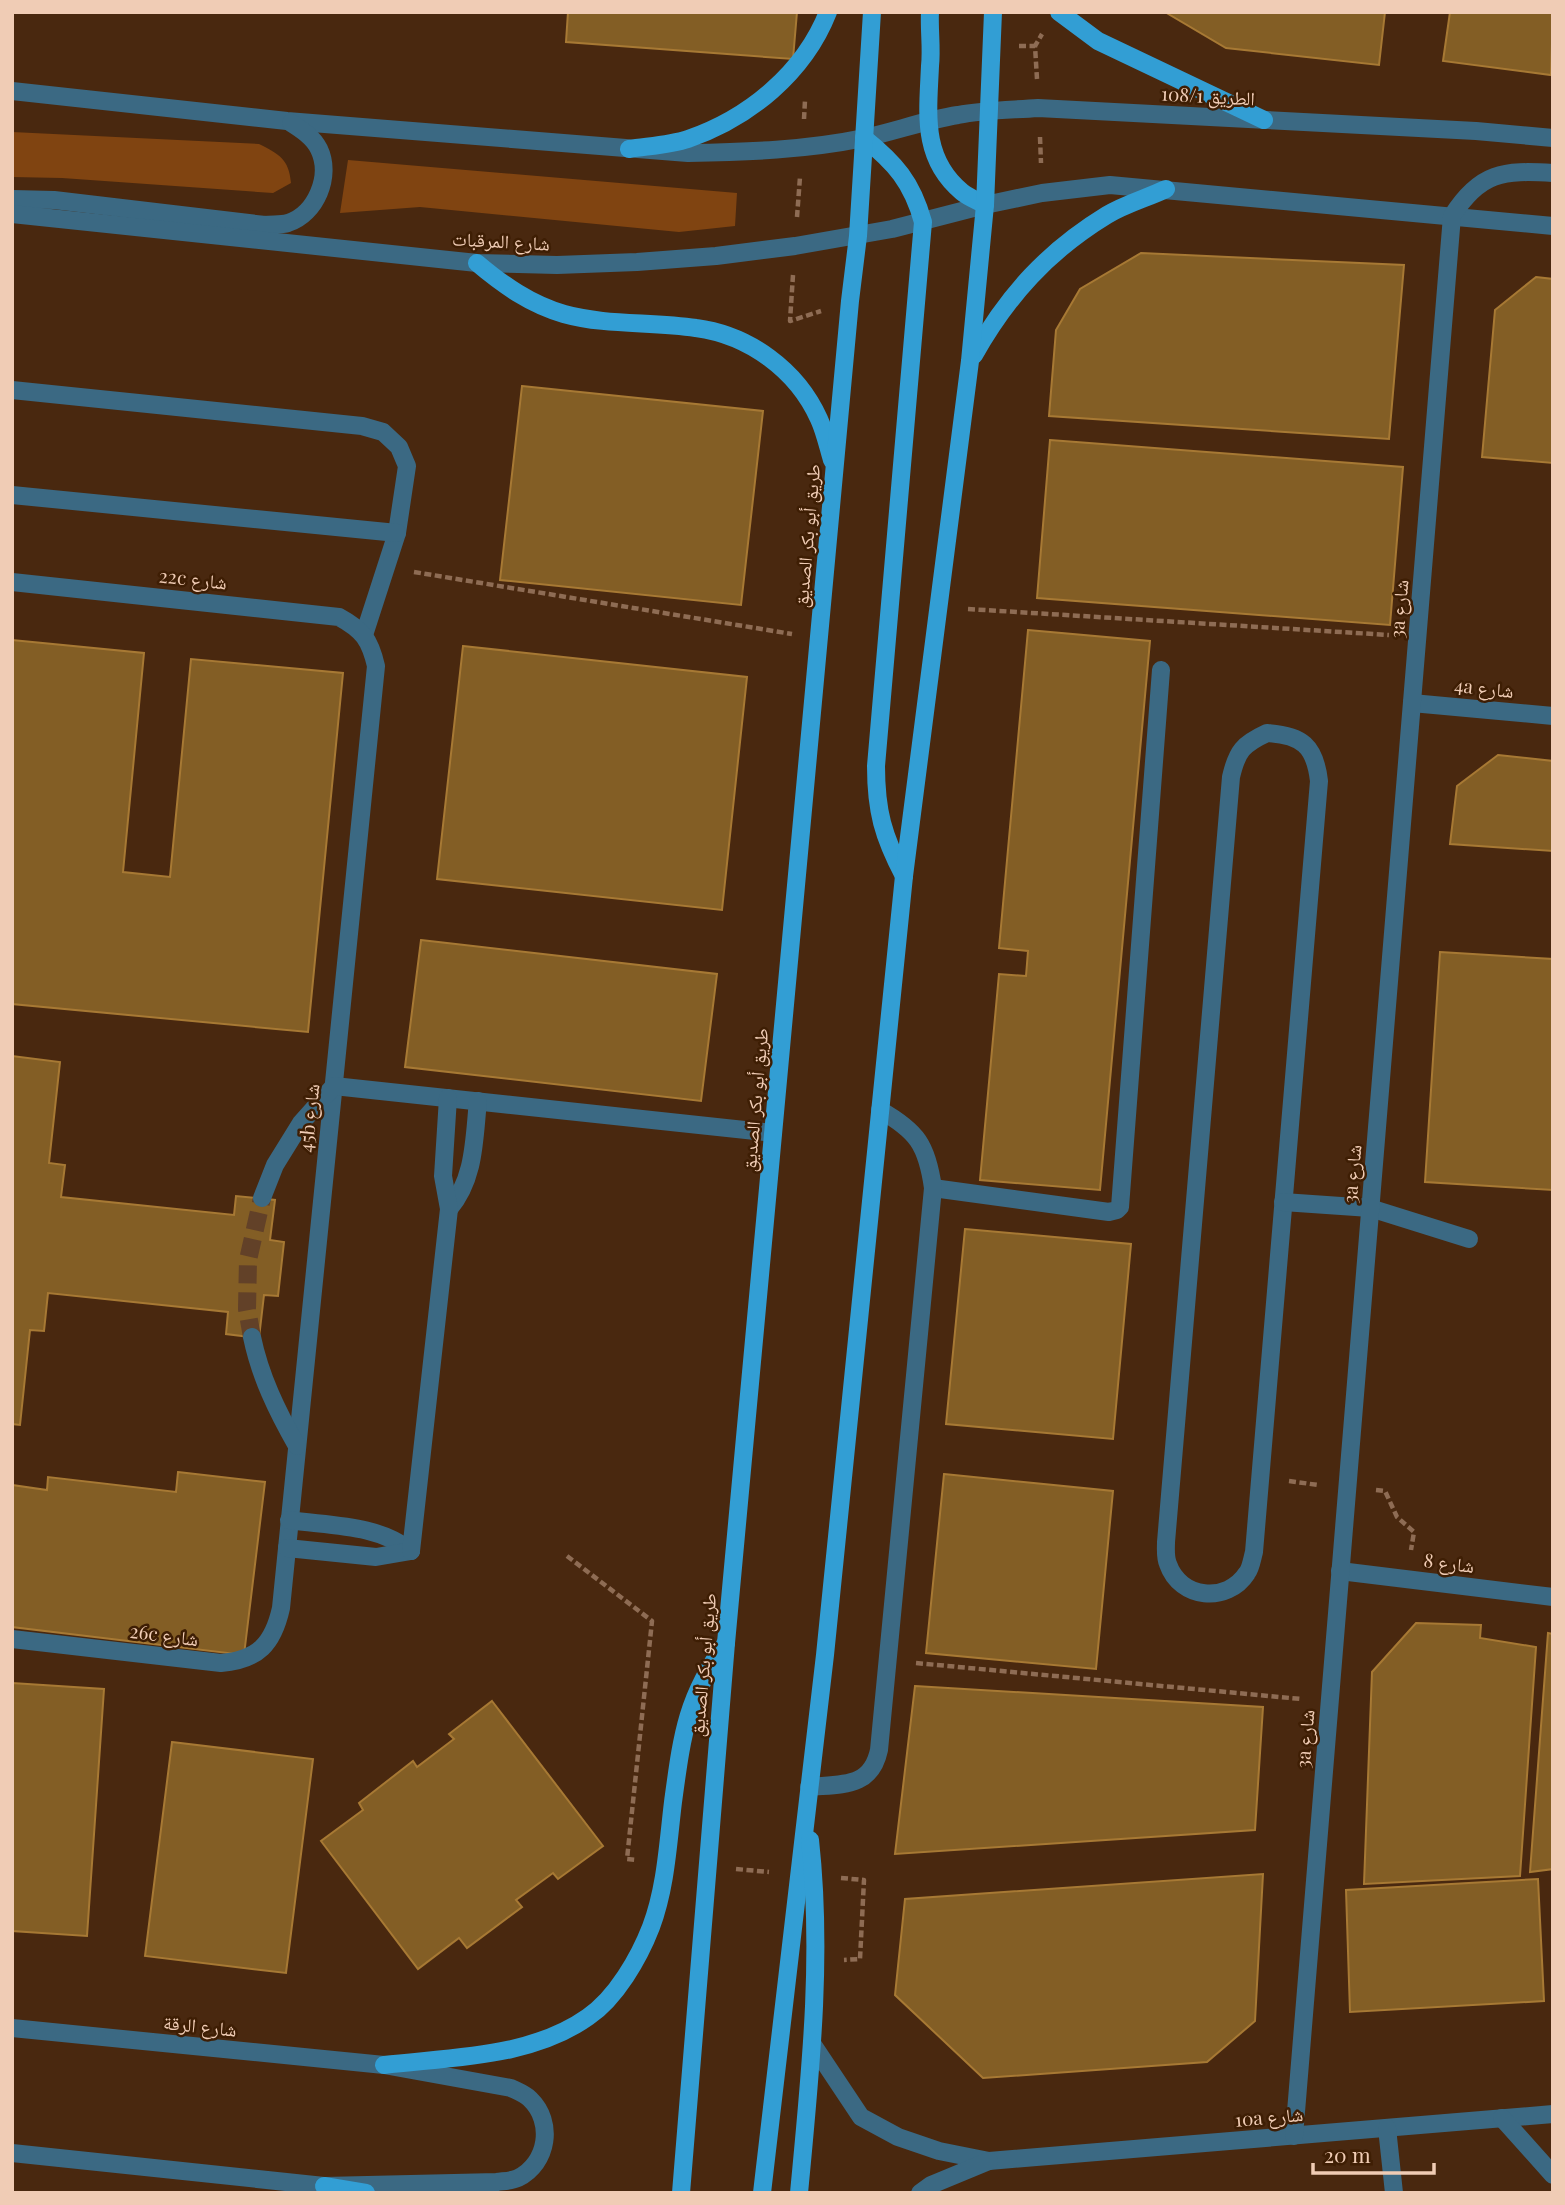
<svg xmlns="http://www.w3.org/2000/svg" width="1565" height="2205" font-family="'Playfair Display','Noto Naskh Arabic',serif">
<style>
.green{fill:#804411}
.building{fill:#835e25;stroke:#a77934;stroke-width:2}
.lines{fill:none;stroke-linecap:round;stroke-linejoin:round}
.minor-tunnel{stroke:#624128;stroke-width:18;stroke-dasharray:18 9;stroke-linecap:butt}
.path{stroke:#8e6c54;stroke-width:4.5;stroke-dasharray:7 3.5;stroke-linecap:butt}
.minor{stroke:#3b6983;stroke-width:18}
.major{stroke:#329ed4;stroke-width:18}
.labels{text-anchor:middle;stroke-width:5;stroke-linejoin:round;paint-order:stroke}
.street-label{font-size:19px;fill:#f0ccb5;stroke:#3e1e04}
</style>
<rect width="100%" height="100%" fill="#49280f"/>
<g class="green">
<path d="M12 132 259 144C279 154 289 159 291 183L273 193 62 178 12 177Z"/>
<path d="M348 160 737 193 735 226 679 232 420 207 340 213Z"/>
</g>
<g class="building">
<path d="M568 12H797L793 59 566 42Z"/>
<path d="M1165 12H1385L1379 65 1226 48Z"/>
<path d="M1450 12H1553L1551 75 1443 61Z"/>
<path d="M1141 253 1404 265 1389 439 1049 416 1056 330 1080 289Z"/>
<path d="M1536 277 1553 279V463L1482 457 1495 310Z"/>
<path d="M522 386 763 411 741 605 500 580Z"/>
<path d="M1050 440 1403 467 1390 625 1037 598Z"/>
<path d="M1028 630 1150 641 1100 1190 980 1180 999 974 1026 976 1028 951 999 948Z"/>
<path d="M12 640 144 653 123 872 170 877 191 659 343 673 308 1032 12 1004Z"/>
<path d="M463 646 747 677 722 910 437 879Z"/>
<path d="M1498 755 1553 761V851L1450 844 1457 786Z"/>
<path d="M421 940 717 974 701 1101 405 1067Z"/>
<path d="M1440 952 1553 959V1190L1425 1182Z"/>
<path d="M12 1056 60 1062 49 1163 65 1165 61 1197 234 1215 236 1196 275 1200 270 1240 284 1242 278 1296 264 1295 259 1338 226 1334 228 1312 48 1293 44 1331 30 1330 20 1425 12 1424Z"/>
<path d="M965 1229 1131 1244 1113 1439 946 1424Z"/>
<path d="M178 1472 265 1482 244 1655 12 1627V1485L47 1490 48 1477 176 1492Z"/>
<path d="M944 1474 1113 1491 1096 1669 926 1653Z"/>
<path d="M1416 1623 1481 1625 1480 1638 1536 1647 1520 1876 1364 1884 1372 1672Z"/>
<path d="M1548 1633 1553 1634V1869L1530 1872Z"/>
<path d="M12 1683 104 1689 87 1936 12 1931Z"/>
<path d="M915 1686 1263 1707 1255 1830 895 1854Z"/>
<path d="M492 1701 603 1846 558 1879 553 1873 516 1900 522 1907 467 1948 459 1938 418 1969 321 1841 363 1810 359 1803 413 1761 417 1767 454 1739 449 1734Z"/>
<path d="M172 1742 313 1759 286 1973 145 1956Z"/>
<path d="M1263 1874 1255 2021 1207 2062 983 2078 895 1995 905 1899Z"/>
<path d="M1538 1879 1544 2001 1350 2012 1346 1890Z"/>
</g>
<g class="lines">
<path class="minor-tunnel" d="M252 1337 247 1309 248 1260 262 1198"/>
<g class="path">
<path d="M1019 46H1035"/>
<path d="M1037 79 1035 46 1042 34"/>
<path d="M804 119 805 100"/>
<path d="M1040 137 1041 163"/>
<path d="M797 217 800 177"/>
<path d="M793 275 790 321 821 311"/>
<path d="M414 572 792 634"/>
<path d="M968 609 1389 635"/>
<path d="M1289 1481 1318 1485"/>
<path d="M1376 1490 1385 1491 1397 1517 1414 1532 1411 1550"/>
<path d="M567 1556 652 1621 627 1859 637 1860"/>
<path d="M916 1663 1301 1699"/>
<path d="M736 1869 769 1872"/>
<path d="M841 1878 864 1880 860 1959 844 1960"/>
</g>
<g class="minor">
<path d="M12 91 287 121 688 153C747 152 806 150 864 138 896 131 926 120 958 115 984 110 1011 110 1038 108L1476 131 1553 138"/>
<path d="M12 199 54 200 265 225C272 224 281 225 288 223 316 214 332 176 319 149 313 137 302 130 291 123"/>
<path d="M12 214 477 263 557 265 637 262 716 256 795 246 892 229 985 205 1042 193 1110 185 1553 226"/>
<path d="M12 390 362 426 383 432 399 447 407 466 397 533 364 635"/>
<path d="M12 495 397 533"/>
<path d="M12 582 339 617C363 630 370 640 376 666L281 1608C273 1644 258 1660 221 1663L12 1639"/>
<path d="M1412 703 1553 716"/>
<path d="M1267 733C1302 735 1315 746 1319 781L1254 1552C1252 1559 1251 1568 1247 1573 1227 1604 1180 1599 1168 1564 1165 1557 1166 1549 1166 1542L1231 777C1237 751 1243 744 1267 733Z"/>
<path d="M933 1188 1109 1212 1117 1210 1120 1207 1161 670"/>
<path d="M262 1198 275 1165 301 1123 334 1086 773 1133"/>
<path d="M1283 1202 1370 1208 1469 1239"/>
<path d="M449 1209C475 1179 474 1139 478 1101"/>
<path d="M252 1337C260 1376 277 1411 297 1446"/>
<path d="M289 1520C330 1526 377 1524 411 1551"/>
<path d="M287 1548 376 1557 411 1551"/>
<path d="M411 1551 449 1209 443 1176 448 1098"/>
<path d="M1340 1571 1553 1597"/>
<path d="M809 1787C842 1784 871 1788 879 1750L933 1188C927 1145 917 1131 880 1110"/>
<path d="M12 2028 384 2065 511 2088C517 2091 525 2094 530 2099 554 2122 548 2163 518 2178 512 2181 503 2181 497 2182L324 2186 12 2153"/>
<path d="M813 2045 861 2117 898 2137 939 2151 989 2161 1553 2114"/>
<path d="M1502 2118 1553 2175"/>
<path d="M1387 2128 1394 2193"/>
<path d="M1294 2136 1452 216C1480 172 1503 170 1553 173"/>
<path d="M920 2193 931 2185 989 2161"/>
</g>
<g class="major">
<path d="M930 12C929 30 932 48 930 66 928 113 921 158 962 192 968 197 978 201 985 205"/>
<path d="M1059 12 1098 41 1264 120"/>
<path d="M864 138C895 163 912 182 923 222L876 766C876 811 883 836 904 876"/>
<path d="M629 149C648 146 670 145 688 139 749 118 804 73 828 12"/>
<path d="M477 263C503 285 530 304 564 314 607 326 652 321 696 328 749 335 797 370 819 419 825 432 828 447 832 460"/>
<path d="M974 355C1008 295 1048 251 1107 215 1125 204 1147 198 1166 189"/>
<path d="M384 2065C451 2057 530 2058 588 2017 616 1998 639 1958 651 1927 666 1887 668 1843 673 1802 682 1736 686 1698 726 1643"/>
<path d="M324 2186 366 2193"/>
<path d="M681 2193 726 1643 850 301 858 236 872 12"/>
<path d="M762 2193 825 1655 904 876 970 361 985 205 993 12"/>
<path d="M799 2193C810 2076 823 1958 810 1840"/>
</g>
</g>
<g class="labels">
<g class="street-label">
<text transform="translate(1208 96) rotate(3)" y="7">108/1 الطريق</text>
<text transform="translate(501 241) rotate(3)" y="7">شارع المرقبات</text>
<text transform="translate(807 536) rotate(-85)" y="7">طريق أبو بكر الصديق</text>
<text transform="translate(193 579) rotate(6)" y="7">22c شارع</text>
<text transform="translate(1399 609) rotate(-85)" y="7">3a شارع</text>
<text transform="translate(1484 688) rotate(6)" y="7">4a شارع</text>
<text transform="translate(755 1100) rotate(-85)" y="7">طريق أبو بكر الصديق</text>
<text transform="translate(309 1118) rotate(-84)" y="7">45b شارع</text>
<text transform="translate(1352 1174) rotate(-85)" y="7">3a شارع</text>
<text transform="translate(1449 1563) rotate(7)" y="7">شارع 8</text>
<text transform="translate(164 1635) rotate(7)" y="7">26c شارع</text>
<text transform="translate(703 1665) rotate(-85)" y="7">طريق أبو بكر الصديق</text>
<text transform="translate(1305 1739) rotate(-85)" y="7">3a شارع</text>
<text transform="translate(200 2026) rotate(6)" y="7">شارع الرقة</text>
<text transform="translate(1269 2117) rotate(-5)" y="7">10a شارع</text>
</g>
</g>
<rect width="1565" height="2205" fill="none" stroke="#f0ccb5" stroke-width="28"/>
<path d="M1313 2163v10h121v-10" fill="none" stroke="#f0ccb5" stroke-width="3.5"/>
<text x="1324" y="2163" font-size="21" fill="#f0ccb5" stroke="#3e1e04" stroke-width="5" paint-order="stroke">20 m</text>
</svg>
